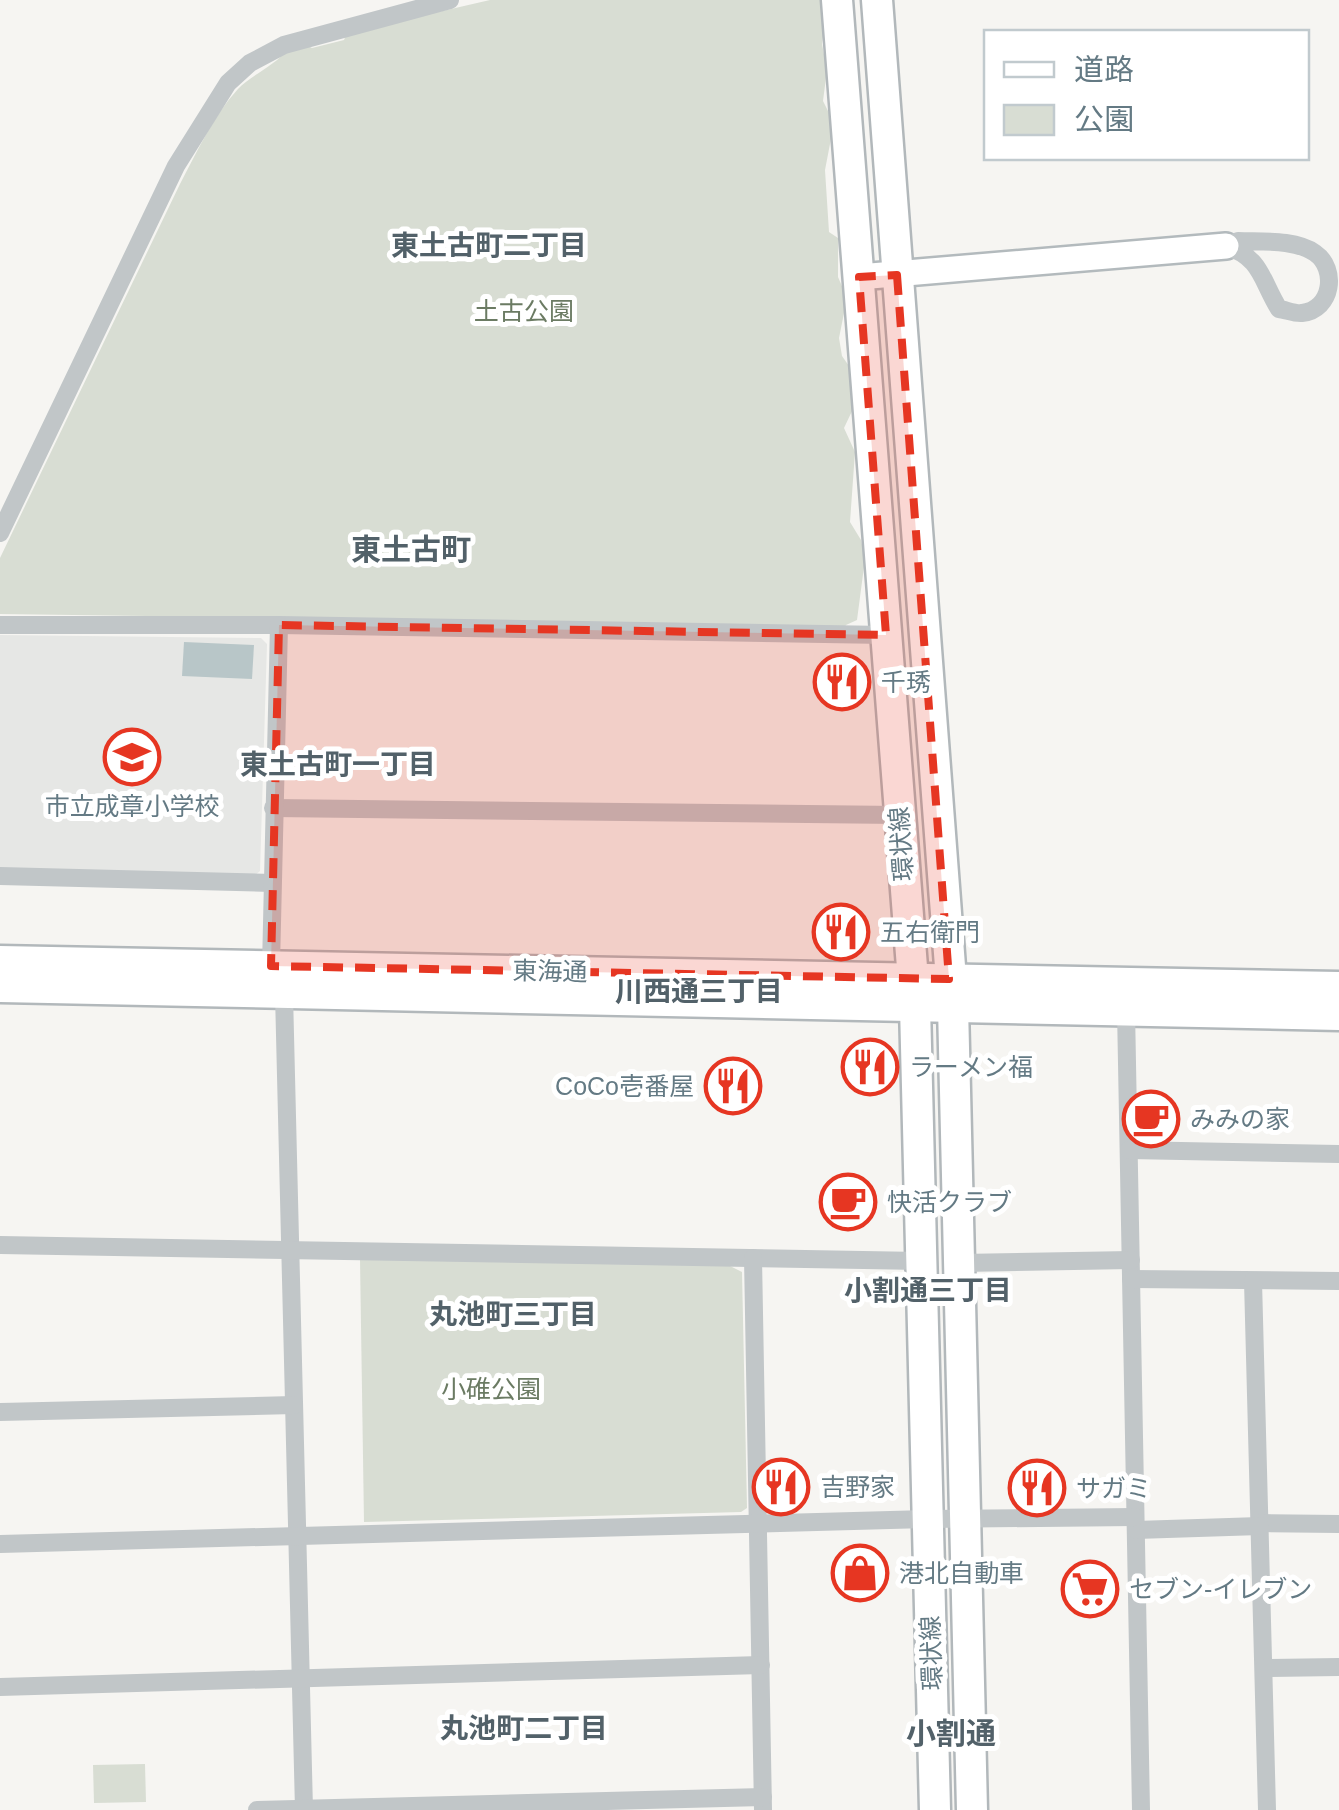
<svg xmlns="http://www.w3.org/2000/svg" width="1339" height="1810" font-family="Arial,'Noto Sans JP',sans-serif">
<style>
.built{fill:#e6e7e5}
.green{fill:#d8ddd3}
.water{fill:#b8c6c8}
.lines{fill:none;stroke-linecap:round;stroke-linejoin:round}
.secondary-casing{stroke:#b3babd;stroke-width:30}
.primary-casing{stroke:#b2b8bb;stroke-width:35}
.street{stroke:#c1c6c8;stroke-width:18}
.secondary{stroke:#fff;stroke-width:25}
.primary{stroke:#fff;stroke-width:30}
.marked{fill:#e63622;fill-opacity:0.2;stroke:#e63622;stroke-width:8;stroke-dasharray:20 12;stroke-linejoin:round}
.labels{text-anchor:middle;stroke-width:10;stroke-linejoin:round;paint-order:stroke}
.park-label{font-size:25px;fill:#6b7b63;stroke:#fff}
.poi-label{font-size:25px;fill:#647a84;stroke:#fff;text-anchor:start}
.street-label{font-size:25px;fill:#647a84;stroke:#fff}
.neighbourhood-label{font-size:28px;font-weight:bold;fill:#526169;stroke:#fff}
.quarter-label{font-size:30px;font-weight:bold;fill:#526169;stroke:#fff}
</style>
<rect width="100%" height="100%" fill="#f6f5f2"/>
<path class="built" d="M0 635 261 638 267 644 260 871 254 876 0 870Z"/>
<g class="green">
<path d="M490 0H823L826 13 822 44 827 70 823 101 834 123 825 170 829 232 838 238V277L847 298 839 338 842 356 849 366 853 396V409L844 428 855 452 850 522 861 540 865 559 857 620 846 625 842 631 588 622 0 614V558L180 184C197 152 213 116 238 89 251 75 278 64 286 50L308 46 312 48 344 40 347 33Z"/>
<path d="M360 1259 728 1265 742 1272 747 1508 741 1512 364 1522Z"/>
<path d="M145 1764 146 1802 94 1803 93 1765Z"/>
</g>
<path class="water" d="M184 642 254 645 252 679 182 676Z"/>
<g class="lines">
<g class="secondary-casing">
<path id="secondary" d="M859 277 1226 246"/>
</g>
<g class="primary-casing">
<g id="primary">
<path d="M837 0 915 1006 935 1810"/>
<path d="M877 0 953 1006 972 1810"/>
<path d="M0 961 1339 987"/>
<path d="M0 987 1339 1015"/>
</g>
</g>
<g class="street">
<path d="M1238 241C1262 242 1295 239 1315 253 1338 269 1332 310 1302 313 1296 314 1286 310 1279 309 1261 280 1262 258 1226 246Z"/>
<path d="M0 533 176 166 228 83 250 63 284 45 450 0"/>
<path d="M0 625H279L886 635"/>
<path d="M273 808 899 815"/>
<path d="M0 876 272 883"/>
<path d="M271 966 279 625"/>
<path d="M284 994 304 1810"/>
<path d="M1126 1010 1141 1810"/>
<path d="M1129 1150 1339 1154"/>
<path d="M0 1245 921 1261"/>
<path d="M753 1258 763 1810"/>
<path d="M960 1263 1131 1260"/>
<path d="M1131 1279 1339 1281"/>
<path d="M1253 1281 1267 1810"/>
<path d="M0 1412 294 1405"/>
<path d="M1260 1523 1339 1524"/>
<path d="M1136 1530 1260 1526"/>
<path d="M0 1544 927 1519 1135 1517"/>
<path d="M1264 1668 1339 1667"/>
<path d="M0 1687 761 1665"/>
<path d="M257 1810 763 1797"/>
</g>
<use href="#secondary" class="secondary"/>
<use href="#primary" class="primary"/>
</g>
<path class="marked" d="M897 275 949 979 271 966 279 625 886 635 859 277Z"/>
<defs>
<g id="restaurant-ring" transform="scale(2.875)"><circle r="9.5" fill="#fff" stroke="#e63622" stroke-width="1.5"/><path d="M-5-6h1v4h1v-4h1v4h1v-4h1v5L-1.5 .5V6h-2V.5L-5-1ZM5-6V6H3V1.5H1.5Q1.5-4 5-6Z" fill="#e63622"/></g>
<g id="school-ring" transform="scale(2.875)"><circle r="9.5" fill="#fff" stroke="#e63622" stroke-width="1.5"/><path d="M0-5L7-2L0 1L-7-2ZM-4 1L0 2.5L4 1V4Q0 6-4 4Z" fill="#e63622"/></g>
<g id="cafe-ring" transform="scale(2.875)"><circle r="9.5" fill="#fff" stroke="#e63622" stroke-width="1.5"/><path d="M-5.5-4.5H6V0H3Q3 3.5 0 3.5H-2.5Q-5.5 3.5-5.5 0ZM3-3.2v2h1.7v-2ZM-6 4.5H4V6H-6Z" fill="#e63622"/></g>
<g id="shop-ring" transform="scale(2.875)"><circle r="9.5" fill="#fff" stroke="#e63622" stroke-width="1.5"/><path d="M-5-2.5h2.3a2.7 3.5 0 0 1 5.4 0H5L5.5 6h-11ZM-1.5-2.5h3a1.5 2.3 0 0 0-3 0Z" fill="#e63622"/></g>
<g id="supermarket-ring" transform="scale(2.875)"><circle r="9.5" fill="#fff" stroke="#e63622" stroke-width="1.5"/><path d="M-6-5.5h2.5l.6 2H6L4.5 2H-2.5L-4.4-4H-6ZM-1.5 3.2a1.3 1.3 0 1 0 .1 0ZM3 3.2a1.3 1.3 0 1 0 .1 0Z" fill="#e63622"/></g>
</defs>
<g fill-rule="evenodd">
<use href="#restaurant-ring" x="842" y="682"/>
<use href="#school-ring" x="132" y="757"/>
<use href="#restaurant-ring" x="841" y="932"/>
<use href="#restaurant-ring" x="870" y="1067"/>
<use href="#restaurant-ring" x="733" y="1086"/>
<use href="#cafe-ring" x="1151" y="1119"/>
<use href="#cafe-ring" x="848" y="1202"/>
<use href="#restaurant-ring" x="781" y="1487"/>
<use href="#restaurant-ring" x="1037" y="1488"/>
<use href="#shop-ring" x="860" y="1573"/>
<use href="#supermarket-ring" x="1090" y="1589"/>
</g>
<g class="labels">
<g class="park-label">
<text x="524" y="320">土古公園</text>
<text x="491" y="1398">小碓公園</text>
</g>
<g class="poi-label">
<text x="881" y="691">千琇</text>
<text x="132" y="815" text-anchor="middle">市立成章小学校</text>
<text x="880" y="941">五右衛門</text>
<text x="909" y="1076">ラーメン福</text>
<text x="694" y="1095" text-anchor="end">CoCo壱番屋</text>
<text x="1190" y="1128">みみの家</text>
<text x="887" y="1211">快活クラブ</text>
<text x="820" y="1496">吉野家</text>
<text x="1076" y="1497">サガミ</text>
<text x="899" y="1582">港北自動車</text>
<text x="1129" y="1598">セブン-イレブン</text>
</g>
<g class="street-label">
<text transform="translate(901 844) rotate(-94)" y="9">環状線</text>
<text transform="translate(550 971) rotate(1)" y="9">東海通</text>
<text transform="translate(931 1653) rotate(-92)" y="9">環状線</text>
</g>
<g class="neighbourhood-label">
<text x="489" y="255">東土古町二丁目</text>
<text x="338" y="774">東土古町一丁目</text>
<text x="699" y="1001">川西通三丁目</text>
<text x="928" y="1300">小割通三丁目</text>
<text x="513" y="1324">丸池町三丁目</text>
<text x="524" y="1738">丸池町二丁目</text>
</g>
<g class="quarter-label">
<text x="411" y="560">東土古町</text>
<text x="951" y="1744">小割通</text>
</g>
</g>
<rect x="984" y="30" width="325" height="130" fill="#ffffff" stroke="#c1cace" stroke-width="2.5"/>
<rect x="1004" y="62" width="50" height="15" fill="#ffffff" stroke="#c1cace" stroke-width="2.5"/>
<text x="1074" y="80" font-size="30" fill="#647a84">道路</text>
<rect x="1004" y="105" width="50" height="30" fill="#d8ddd3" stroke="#c1cace" stroke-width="2.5"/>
<text x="1074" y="130" font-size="30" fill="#647a84">公園</text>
</svg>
